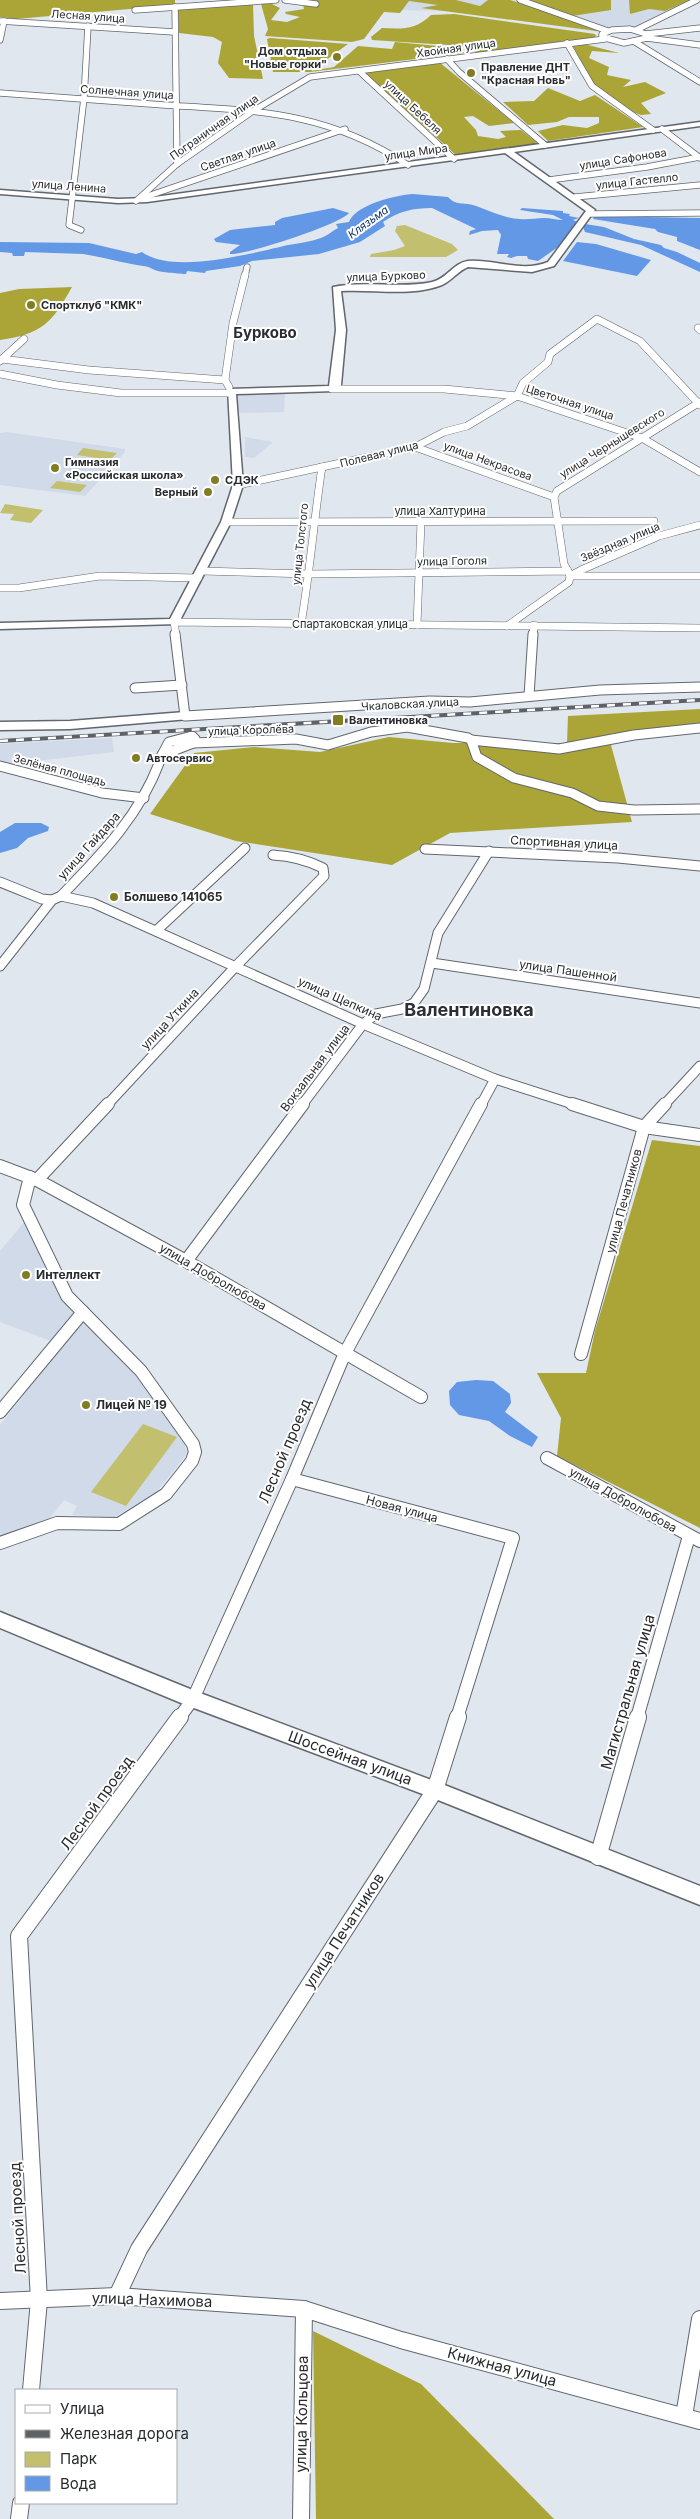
<svg xmlns="http://www.w3.org/2000/svg" width="700" height="2519" font-family="Inter,sans-serif">
<style>
.built{fill:#d1dae8}
.green{fill:#c2bf6f}
.forest{fill:#aaa536}
.water{fill:#6398e6}
.lines{fill:none;stroke-linecap:round;stroke-linejoin:round}
.street-far4-casing{stroke:#62676e;stroke-width:7}
.street-far3-casing{stroke:#62676e;stroke-width:8}
.street-far2-casing{stroke:#62676e;stroke-width:11}
.street-far1-casing{stroke:#62676e;stroke-width:14}
.street-casing{stroke:#62676e;stroke-width:18}
.secondary-casing{stroke:#62676e;stroke-width:3}
.street-far4{stroke:#fff;stroke-width:5.5}
.street-far3{stroke:#fff;stroke-width:7}
.street-far2{stroke:#fff;stroke-width:9}
.street-far1{stroke:#fff;stroke-width:12}
.street{stroke:#fff;stroke-width:16}
.secondary{fill:#fff;fill-rule:evenodd}
.rail-casing{stroke:#5e6267;stroke-width:4}
.rail{stroke:#fff;stroke-width:2.5;stroke-dasharray:8;stroke-linecap:butt}
.poi-dot{fill:#817d25;stroke:#fff;stroke-width:2}
.labels{text-anchor:middle;stroke-width:4;stroke-linejoin:round;paint-order:stroke}
.far-street-label{font-size:11px;fill:#292b2f;stroke:#fff}
.far-poi-label{font-size:11px;font-weight:bold;fill:#292b2f;stroke:#fff;text-anchor:start}
.far-water-label{font-size:11px;font-style:italic;fill:#0d3061;stroke:#fff}
.street-label{font-size:12px;fill:#292b2f;stroke:#fff}
.poi-label{font-size:12px;font-weight:bold;fill:#292b2f;stroke:#fff;text-anchor:start}
.far-district-label{font-size:15px;font-weight:bold;fill:#2a2e35;stroke:#fff}
.near-street-label{font-size:15px;fill:#292b2f;stroke:#fff}
.district-label{font-size:18px;font-weight:bold;fill:#2a2e35;stroke:#fff}
</style>
<rect width="100%" height="100%" fill="#e1e7ef"/>
<g class="built">
<path d="M324 0H691L636 28 598 32 453 11 339 9Z"/>
<path d="M236 390H285L284 412 238 413Z"/>
<path d="M7 432 125 449V452L85 496 0 485V433Z"/>
<path d="M245 437 272 442H273L254 458 245 457Z"/>
<path d="M112 738 114 752 10 764 0 762V744Z"/>
<path d="M26 1220 75 1311 51 1341 0 1322V1251Z"/>
<path d="M83 1321 131 1369 185 1444 187 1454 157 1491 115 1517 72 1515 77 1506 64 1500 50 1518 0 1536V1425Z"/>
</g>
<g class="green">
<path d="M405 225 452 244 458 250 446 257H370L371 254 394 250 405 246 395 231 397 226Z"/>
<path d="M83 448 117 453 110 460 77 455Z"/>
<path d="M57 481 87 485 80 492 50 488Z"/>
<path d="M5 504 43 510 31 523 10 520 14 514 0 513Z"/>
<path d="M143 1424 177 1437 126 1506 91 1492Z"/>
</g>
<g class="forest">
<path d="M0 0H175V5L16 19 0 17Z"/>
<path d="M302 0H456L480 6 488 0H510L597 29V31L421 8 438 5 409 1 400 13 384 12 364 39 352 42 265 36 268 29 261 4 270 3 280 8 271 20 287 22 300 17 286 14 285 12 304 9Z"/>
<path d="M524 0H611V10L572 16Z"/>
<path d="M629 0H690L665 11 649 9 630 14Z"/>
<path d="M253 4 254 36 263 79 229 78 218 63 222 42 213 37 179 33 178 8Z"/>
<path d="M454 14 595 34 596 36 593 39 479 53 474 51 480 49 479 47 372 40 371 37 382 28C402 29 416 30 431 15Z"/>
<path d="M270 38 348 44 311 71 334 67 358 46 392 49 395 42 460 48 464 53 310 72H273L267 39Z"/>
<path d="M584 44 619 53 592 51 589 58 609 67 607 75 631 80 623 87 645 82 666 93 641 103 651 114 641 115 632 112 593 85 573 46Z"/>
<path d="M439 62 514 123 489 126 473 116 464 117 476 130 478 136 498 139 506 137 500 131 521 130 536 142 535 145 457 156 364 72Z"/>
<path d="M548 88 580 101 595 95 643 127 548 141 538 131 563 125 587 128 599 123V117H569L557 122 528 125 503 102 534 101Z"/>
<path d="M72 287C52 323 42 334 0 340V293L19 289Z"/>
<path d="M700 709V730L608 734 632 822 450 833 392 865 236 841 150 814 194 753 254 747 320 752 389 737 453 743H567L568 716Z"/>
<path d="M652 1140 700 1146V1528L557 1456 561 1418 537 1373H586L595 1331Z"/>
<path d="M313 2331 421 2384 554 2519H316Z"/>
</g>
<g class="water">
<path d="M413 194 448 197C456 206 463 202 473 205 488 210 503 218 520 219 528 220 536 218 544 218 551 218 556 220 563 220L553 215 520 210 522 208 563 211V213L570 214 569 216 579 218 573 220 580 223 575 227 558 247 538 261 528 259 527 256H517L511 258 507 257 509 254H497L501 235 498 230 482 231 469 235 470 231 476 229 432 208C413 208 399 211 383 222L385 226 360 242 319 254 252 261 240 266 206 271 205 273 187 271 186 274C181 274 162 272 158 271 153 270 149 266 143 266 123 263 102 257 83 254L25 252 24 256H13L12 253 0 252V242L89 243 136 254 142 252C173 275 253 253 288 245 299 243 310 242 321 238 327 236 332 231 338 228L336 224 349 222C355 205 396 195 413 194Z"/>
<path d="M333 208 349 213C341 224 244 256 230 254V252L240 245 216 242 214 239 230 230 275 225V222L282 218Z"/>
<path d="M595 216 700 218V250L677 241V237L658 232 655 229 593 219Z"/>
<path d="M585 224 604 227 634 239 661 245 664 248 677 252 700 263V272L641 245 585 232 583 227Z"/>
<path d="M577 242 596 244 651 260 637 276 563 261Z"/>
<path d="M15 823H41L49 827 48 831 28 838 17 848 0 853V832Z"/>
<path d="M476 1380 493 1381 510 1394 511 1403 505 1412 538 1437 532 1447 510 1436 489 1421 459 1415 450 1405 449 1391 457 1382Z"/>
</g>
<g class="lines">
<g class="street-far4-casing">
<g id="street-far4">
<path d="M285 0 316 4"/>
<path d="M520 0 608 31"/>
<path d="M175 7 177 164"/>
<path d="M135 10 276 0"/>
<path d="M0 21 174 32"/>
<path d="M630 29 646 34 647 38 624 43 602 37V34L612 30Z"/>
<path d="M636 30 697 0"/>
<path d="M646 34 700 28"/>
<path d="M647 38 700 45"/>
<path d="M0 40 4 21"/>
<path d="M635 42 700 82"/>
<path d="M567 43 592 86 653 130"/>
<path d="M447 59 459 72 545 145"/>
<path d="M359 71 454 159"/>
<path d="M0 93C55 97 109 101 164 105 258 111 326 111 408 165"/>
<path d="M662 129 700 158"/>
<path d="M549 180 647 167 700 157"/>
<path d="M145 197 345 129"/>
<path d="M575 197 700 185"/>
<path d="M136 201 177 164 253 111 310 77 605 39"/>
<path d="M589 214 700 213"/>
<path d="M81 230 69 225 84 98 88 26"/>
<path d="M245 276 247 267"/>
</g>
</g>
<g class="street-far3-casing">
<g id="street-far3">
<path d="M698 328 700 330"/>
<path d="M2 359 89 370 225 380"/>
<path d="M0 361 24 339"/>
<path d="M0 374 57 385 121 393H231"/>
<path d="M229 387 225 380 233 323 245 275"/>
<path d="M332 389H444L517 396 642 438 700 472"/>
<path d="M415 447 554 497"/>
<path d="M238 485 415 447 444 432 467 426 517 396 523 383 548 362 550 354 597 319 640 341 700 405"/>
<path d="M226 522 654 521"/>
<path d="M202 571 310 574 568 571 570 576H700"/>
<path d="M568 571 564 564 554 497 557 491 700 402"/>
<path d="M0 588H19L100 576 198 578"/>
<path d="M301 624C310 572 314 519 322 467"/>
<path d="M417 625 421 522"/>
<path d="M507 626 569 582 570 576 581 570 659 536 700 525"/>
<path d="M176 635 174 622 700 628"/>
<path d="M533 635 534 625"/>
</g>
</g>
<g class="street-far2-casing">
<g id="street-far2">
<path d="M175 634 185 716 430 701 470 702 600 690 700 687"/>
<path d="M135 688 182 685"/>
<path d="M529 696 533 634"/>
<path d="M192 736 195 739 193 743 162 755 169 742Z"/>
<path d="M471 740 559 749 634 735 700 728"/>
<path d="M193 743 296 739 328 745 371 732 407 727 468 738 471 740 477 757 514 778 572 793 598 806 634 810 700 809"/>
<path d="M0 766 102 793 144 798"/>
<path d="M425 849 618 858 700 866"/>
<path d="M0 882 42 899 52 900"/>
<path d="M61 896 93 903 363 1024 495 1079 576 1105"/>
<path d="M156 931 245 848"/>
<path d="M432 963 700 1003"/>
<path d="M0 966 52 900 61 896C102 854 143 812 162 755"/>
<path d="M107 1105 236 966 324 876 323 868C307 860 291 856 273 855"/>
<path d="M302 1105 363 1024 376 1014 402 1009 414 1003 424 989 438 933 489 851"/>
<path d="M481 1105 495 1079"/>
<path d="M664 1105 700 1066"/>
</g>
</g>
<g class="street-far1-casing">
<g id="street-far1">
<path d="M572 1104 644 1127 700 1135"/>
<path d="M0 1166 37 1180 186 1261 421 1397"/>
<path d="M37 1180 108 1104"/>
<path d="M186 1261 303 1104"/>
<path d="M581 1354 644 1127 665 1104"/>
<path d="M0 1412 83 1312"/>
<path d="M547 1458 700 1541"/>
<path d="M292 1479 513 1538 457 1718"/>
<path d="M0 1543 57 1523 119 1524 166 1494 192 1461 195 1452 193 1444 141 1371 67 1296 23 1205 30 1177"/>
<path d="M179 1718 193 1699 292 1479 345 1353 481 1104"/>
<path d="M637 1718 689 1536"/>
</g>
</g>
<g class="street-casing">
<g id="street">
<path d="M598 1857 638 1717"/>
<path d="M117 2296 139 2249 435 1790 458 1717"/>
<path d="M0 2301 117 2296 304 2309 401 2340 700 2421"/>
<path d="M31 2390 39 2300 19 1936 180 1717"/>
<path d="M684 2416 700 2319"/>
<path d="M19 2519 21 2503"/>
<path d="M301 2519 304 2309"/>
</g>
</g>
<g class="secondary-casing">
<g id="secondary">
<path d="M700 122V126L514 152 595 210 554 266 532 272 468 267C458 271 452 280 442 285 412 297 373 289 341 291L346 330 341 385 335 391 236 394 243 485 231 522 178 624 0 629V623L170 619 221 522 233 485 228 389 329 386 336 330 333 287C365 280 400 289 432 282 447 279 453 263 468 261 495 259 522 273 548 262L586 211 505 153 147 202 118 203 0 194V190L118 199 147 198Z"/>
<path d="M185 712 191 716 189 719 70 729 0 730V722L70 721Z"/>
<path d="M0 1612 200 1693 442 1784 700 1886V1905L428 1796 186 1705 0 1628Z"/>
</g>
</g>
<use href="#street-far4" class="street-far4"/>
<use href="#street-far3" class="street-far3"/>
<use href="#street-far2" class="street-far2"/>
<use href="#street-far1" class="street-far1"/>
<use href="#street" class="street"/>
<use href="#secondary" class="secondary"/>
<g class="rail-casing">
<path id="rail" d="M0 741 700 700"/>
</g>
<use href="#rail" class="rail"/>
</g>
<g class="poi-dot">
<circle cx="337" cy="57" r="5"/>
<circle cx="471" cy="73" r="5"/>
<circle cx="31" cy="305" r="5"/>
<circle cx="55" cy="468" r="5"/>
<circle cx="215" cy="480" r="5"/>
<circle cx="208" cy="492" r="5"/>
<rect x="332" y="714" width="12" height="12" rx="2.5"/>
<circle cx="136" cy="758" r="5"/>
<circle cx="114" cy="897" r="5"/>
<circle cx="26" cy="1275" r="5"/>
<circle cx="86" cy="1405" r="5"/>
</g>
<g class="labels">
<g class="far-street-label">
<text transform="translate(88 16) rotate(4)" y="4">Лесная улица</text>
<text transform="translate(456 48) rotate(-8)" y="4">Хвойная улица</text>
<text transform="translate(127 92) rotate(4)" y="4">Солнечная улица</text>
<text transform="translate(413 107) rotate(43)" y="4">улица Бебеля</text>
<text transform="translate(214 127) rotate(-35)" y="4">Пограничная улица</text>
<text transform="translate(416 152) rotate(-8)" y="4">улица Мира</text>
<text transform="translate(238 155) rotate(-19)" y="4">Светлая улица</text>
<text transform="translate(623 159) rotate(-9)" y="4">улица Сафонова</text>
<text transform="translate(637 181) rotate(-6)" y="4">улица Гастелло</text>
<text transform="translate(69 186) rotate(4)" y="4">улица Ленина</text>
<text transform="translate(386 276) rotate(-2)" y="4">улица Бурково</text>
<text transform="translate(570 402) rotate(18)" y="4">Цветочная улица</text>
<text transform="translate(612 443) rotate(-32)" y="4">улица Чернышевского</text>
<text transform="translate(379 454) rotate(-14)" y="4">Полевая улица</text>
<text transform="translate(488 461) rotate(20)" y="4">улица Некрасова</text>
<text x="440" y="515">улица Халтурина</text>
<text transform="translate(620 542) rotate(-23)" y="4">Звёздная улица</text>
<text transform="translate(300 544) rotate(-84)" y="4">улица Толстого</text>
<text transform="translate(452 561) rotate(-1)" y="4">улица Гоголя</text>
<text x="350" y="628">Спартаковская улица</text>
<text transform="translate(410 704) rotate(-3)" y="4">Чкаловская улица</text>
<text transform="translate(251 730) rotate(-2)" y="4">улица Королёва</text>
<text transform="translate(60 770) rotate(15)" y="4">Зелёная площадь</text>
</g>
<g class="far-poi-label">
<text x="327" y="55" text-anchor="end">Дом отдыха<tspan x="327" dy="13">"Новые горки"</tspan></text>
<text x="481" y="71">Правление ДНТ<tspan x="481" dy="13">"Красная Новь"</tspan></text>
<text x="41" y="309">Спортклуб "КМК"</text>
<text x="65" y="466">Гимназия<tspan x="65" dy="13">«Российская школа»</tspan></text>
<text x="225" y="484">СДЭК</text>
<text x="198" y="496" text-anchor="end">Верный</text>
<text x="349" y="724">Валентиновка</text>
<text x="146" y="762">Автосервис</text>
</g>
<g class="far-water-label">
<text transform="translate(368 222) rotate(-36)" y="4">Клязьма</text>
</g>
<g class="street-label">
<text transform="translate(564 843) rotate(3)" y="4">Спортивная улица</text>
<text transform="translate(89 846) rotate(-48)" y="4">улица Гайдара</text>
<text transform="translate(568 971) rotate(8)" y="4">улица Пашенной</text>
<text transform="translate(340 999) rotate(24)" y="4">улица Щепкина</text>
<text transform="translate(170 1019) rotate(-47)" y="4">улица Уткина</text>
<text transform="translate(315 1068) rotate(-53)" y="4">Вокзальная улица</text>
<text transform="translate(624 1201) rotate(-75)" y="4">улица Печатников</text>
<text transform="translate(213 1277) rotate(30)" y="4">улица Добролюбова</text>
<text transform="translate(623 1500) rotate(29)" y="4">улица Добролюбова</text>
<text transform="translate(402 1509) rotate(15)" y="4">Новая улица</text>
</g>
<g class="poi-label">
<text x="124" y="901">Болшево 141065</text>
<text x="36" y="1279">Интеллект</text>
<text x="96" y="1409">Лицей № 19</text>
</g>
<g class="far-district-label">
<text x="265" y="338">Бурково</text>
</g>
<g class="near-street-label">
<text transform="translate(285 1451) rotate(-67)" y="5">Лесной проезд</text>
<text transform="translate(628 1692) rotate(-74)" y="5">Магистральная улица</text>
<text transform="translate(350 1758) rotate(20)" y="5">Шоссейная улица</text>
<text transform="translate(97 1803) rotate(-54)" y="5">Лесной проезд</text>
<text transform="translate(344 1931) rotate(-57)" y="5">улица Печатников</text>
<text transform="translate(18 2218) rotate(-93)" y="5">Лесной проезд</text>
<text transform="translate(152 2300) rotate(2)" y="5">улица Нахимова</text>
<text transform="translate(502 2367) rotate(15)" y="5">Книжная улица</text>
<text transform="translate(302 2414) rotate(-89)" y="5">улица Кольцова</text>
</g>
<g class="district-label">
<text x="469" y="1016">Валентиновка</text>
</g>
</g>
<rect x="15" y="2389" width="162" height="115" fill="#ffffff" stroke="#a9aaac"/>
<rect x="25" y="2405" width="25" height="8" fill="#ffffff" stroke="#a9aaac"/>
<text x="60" y="2414" font-size="15" fill="#292b2f">Улица</text>
<rect x="25" y="2430" width="25" height="8" fill="#5e6267" stroke="#a9aaac"/>
<text x="60" y="2439" font-size="15" fill="#292b2f">Железная дорога</text>
<rect x="25" y="2452" width="25" height="15" fill="#c2bf6f" stroke="#a9aaac"/>
<text x="60" y="2464" font-size="15" fill="#292b2f">Парк</text>
<rect x="25" y="2476" width="25" height="15" fill="#6398e6" stroke="#a9aaac"/>
<text x="60" y="2489" font-size="15" fill="#292b2f">Вода</text>
</svg>
